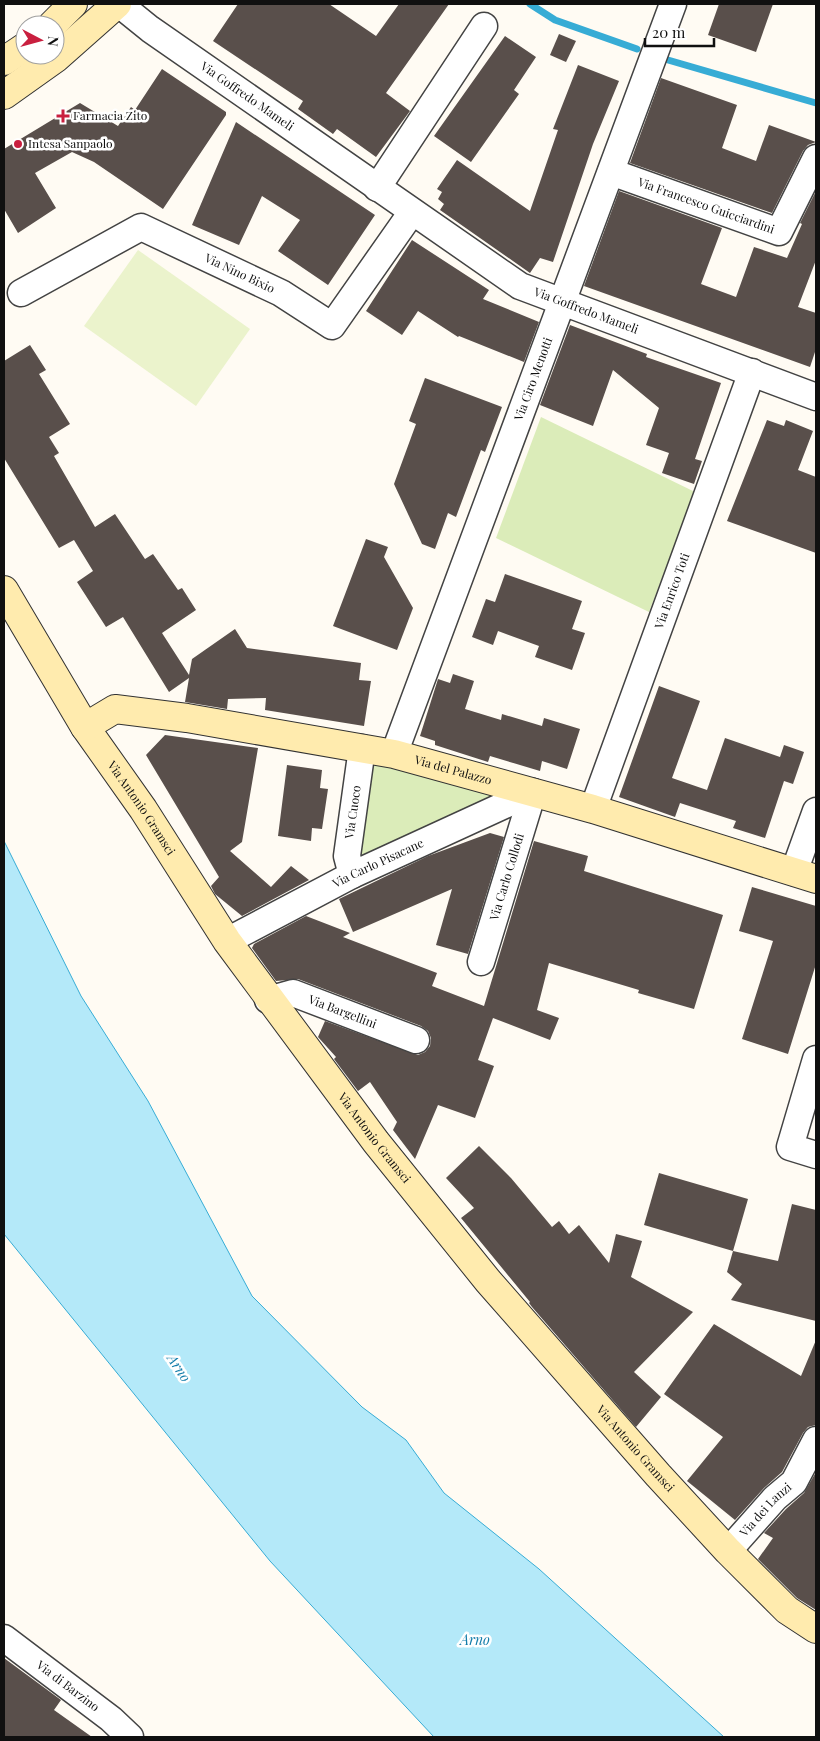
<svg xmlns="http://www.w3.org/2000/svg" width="820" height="1741" font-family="'Playfair Display',serif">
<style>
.green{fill:#dbecb9}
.pitch{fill:#ebf3cc}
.water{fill:#b4e9f9;stroke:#37acd5}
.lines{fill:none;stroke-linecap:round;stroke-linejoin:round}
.stream{stroke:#37acd5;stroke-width:7}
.building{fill:#594f4b}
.minor-casing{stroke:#434343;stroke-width:29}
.secondary-casing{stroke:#323232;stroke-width:30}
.minor{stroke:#fff;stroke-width:26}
.secondary{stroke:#ffebae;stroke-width:28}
.poi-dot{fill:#c91f3f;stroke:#fff;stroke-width:2}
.labels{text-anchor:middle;stroke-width:5;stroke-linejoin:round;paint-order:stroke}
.street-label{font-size:12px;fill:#101010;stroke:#fff}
.poi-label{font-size:12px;fill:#101010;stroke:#fff;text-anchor:start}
.water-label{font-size:14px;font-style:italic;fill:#117caa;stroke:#fff}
</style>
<rect width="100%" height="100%" fill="#fffbf3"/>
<g class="green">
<path d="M541 417 695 492 649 612 496 538Z"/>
<path d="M371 762 497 795 355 861Z"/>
</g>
<path class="pitch" d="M138 250 250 329 196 406 84 326Z"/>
<path class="water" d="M4 841 81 996 148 1101 252 1296 362 1407 406 1440 444 1493 539 1569 724 1737H434L270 1561 4 1234Z"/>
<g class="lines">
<g class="stream">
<path d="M530 4 555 20 637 49"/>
<path d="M668 60 816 103"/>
</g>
</g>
<g class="building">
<path d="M238 4H329L376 36 399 4H449L386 93 410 111 376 157 337 129 333 134 298 109 303 101 213 41Z"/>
<path d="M719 4H773L756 52 708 35Z"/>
<path d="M559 34 576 41 566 62 550 55Z"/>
<path d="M505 36 536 57 514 90 519 94 471 162 434 136Z"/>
<path d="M578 65 619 81 593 144 553 262 540 258 530 273 440 210 444 204 438 199 442 192 437 189 457 160 530 211 558 130 553 129Z"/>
<path d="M162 69 226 112V115L163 209 94 162 72 152 35 173 56 208 18 233 4 209V149L80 103 118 126 131 107 135 110Z"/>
<path d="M661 78 737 105 722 148 756 161 769 125 816 142 808 145 803 151 772 213 630 163Z"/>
<path d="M236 122 375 215 328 285 278 251 300 220 262 196 239 245 192 225Z"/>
<path d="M619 191 722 228 701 284 736 297 754 247 787 258 802 224 800 223 816 191V260L798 307 816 313V349L810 367 584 286Z"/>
<path d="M412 240 489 290 483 299 539 322 524 362 459 336 458 337 418 311 402 335 366 311Z"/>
<path d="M570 325 647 354 646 357 721 383 695 459 702 461 694 484 662 473 669 453 646 445 659 408 613 370 593 426 540 405Z"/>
<path d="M30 345 46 370 39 374 70 424 49 437 59 453 54 456 95 527 115 514 145 559 153 554 178 590 182 588 196 610 162 633 189 675 192 659 235 629 247 648 361 663 359 680 371 681 364 726 265 710 266 698 228 699 227 709 185 702 189 678 169 692 123 617 106 627 77 582 93 571 74 540 59 548 4 458V361Z"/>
<path d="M425 378 502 407 485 452 481 450 456 517 448 513 435 549 422 544 394 484 416 424 409 421Z"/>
<path d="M767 420 784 426 786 420 813 431 798 470 816 477V553L727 521Z"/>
<path d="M366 539 388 547 384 557 413 608 397 650 333 626Z"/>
<path d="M505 574 582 601 572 629 585 633 572 670 535 657 539 646 498 631 493 645 472 637 486 599 495 602Z"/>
<path d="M453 674 474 681 465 709 501 720 502 714 542 726 544 718 580 729 567 769 542 761 540 771 490 756 488 762 435 745V741L420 736 438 679 450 683Z"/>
<path d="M659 686 700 701 672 778 707 790 725 738 780 757 784 745 804 752 793 784 784 781 765 838 733 828 736 821 680 803 675 817 619 797Z"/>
<path d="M165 735 258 748 242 842 230 851 271 887 291 866 309 880 242 916 215 894 211 886 219 877 146 755Z"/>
<path d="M287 765 322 770 320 788 328 789 322 829 312 828 311 841 278 836Z"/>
<path d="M490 833 504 837 468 954 436 945 452 889 353 932 339 899 428 856Z"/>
<path d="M534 841 588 856 584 871 723 915 694 1009 638 993 639 990 549 963 537 1010 559 1018 550 1040 493 1018 478 1060 494 1066 475 1118 438 1105 415 1159 393 1130 397 1122 370 1082 358 1091 334 1059 336 1057 318 1037 325 1021 418 1055 425 1052 430 1046 431 1038 428 1031 421 1026 298 979 276 981 252 948 254 944 306 916 350 933 343 937 437 973 432 986 484 1006Z"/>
<path d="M752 887 816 906V964L788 1054 742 1039 773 941 739 931Z"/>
<path d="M479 1146 511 1178 552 1227 559 1221 569 1234 579 1225 609 1263 616 1234 642 1241 631 1277 693 1312 634 1372 661 1397 636 1427 532 1307 529 1303 530 1302 461 1218 474 1208 446 1178Z"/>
<path d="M659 1173 748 1199 733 1251 644 1225Z"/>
<path d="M792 1204 816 1210V1321L731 1300 742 1284 727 1272 733 1251 778 1261Z"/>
<path d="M714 1324 801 1376 816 1340V1425L808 1427 803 1433 782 1472 764 1488 735 1520 687 1481 723 1437 664 1394Z"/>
<path d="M816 1472V1610L797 1598 758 1559 773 1538 764 1533 786 1509 804 1493Z"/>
<path d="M4 1658 61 1700 54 1710 92 1737H4Z"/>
</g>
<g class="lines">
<g class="minor-casing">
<g id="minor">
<path id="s1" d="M119 4 150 29 520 286 816 397"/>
<path id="s2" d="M611 172 779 232 816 158"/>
<path d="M377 188 484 26"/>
<path id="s3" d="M21 293 141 227 281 293 332 326 412 212"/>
<path id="s4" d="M394 754 673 4"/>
<path id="s5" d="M593 809 752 372"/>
<path d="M794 872 816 811"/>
<path id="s6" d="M352 875 347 856 362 748"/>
<path id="s7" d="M227 941 352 875 533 792"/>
<path id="s8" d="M481 962 533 792"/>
<path id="s9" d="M268 1000 293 993 416 1040"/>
<path d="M816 1059 790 1147 816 1155"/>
<path id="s10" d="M728 1551 775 1498 794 1482 816 1440"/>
<path id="s11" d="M4 1638 111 1719 130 1737"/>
</g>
</g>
<g class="secondary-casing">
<g id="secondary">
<path d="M52 25 73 4"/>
<path d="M4 61 25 47"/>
<path d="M4 95 56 58 117 4"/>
<path id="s12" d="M4 590 85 727 143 809 227 941 376 1142 488 1281 658 1475 728 1551 787 1610 816 1629"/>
<path id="s13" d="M85 727 115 709 187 718 394 754 593 809 816 879"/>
</g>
</g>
<use href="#minor" class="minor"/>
<use href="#secondary" class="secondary"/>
</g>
<g class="poi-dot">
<path d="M60.5 108.5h5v5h5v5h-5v5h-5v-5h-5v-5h5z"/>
<circle cx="18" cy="144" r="5"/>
</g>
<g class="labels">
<g class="street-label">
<text dy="4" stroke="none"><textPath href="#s1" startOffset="158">Via Goffredo Mameli</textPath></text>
<text dy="4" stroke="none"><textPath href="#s2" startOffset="101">Via Francesco Guicciardini</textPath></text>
<text dy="4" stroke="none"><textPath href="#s3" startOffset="246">Via Nino Bixio</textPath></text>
<text dy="4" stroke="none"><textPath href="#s1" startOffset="561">Via Goffredo Mameli</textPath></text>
<text dy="4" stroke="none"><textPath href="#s4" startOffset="400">Via Ciro Menotti</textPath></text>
<text dy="4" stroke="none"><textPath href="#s5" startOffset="232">Via Enrico Toti</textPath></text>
<text dy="4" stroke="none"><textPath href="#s13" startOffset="379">Via del Palazzo</textPath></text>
<text dy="4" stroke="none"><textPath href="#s12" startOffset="258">Via Antonio Gramsci</textPath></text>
<text dy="4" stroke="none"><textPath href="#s6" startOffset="64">Via Cuoco</textPath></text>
<text dy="4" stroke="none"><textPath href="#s7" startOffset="170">Via Carlo Pisacane</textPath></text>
<text dy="4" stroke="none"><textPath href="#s8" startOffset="89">Via Carlo Collodi</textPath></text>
<text dy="4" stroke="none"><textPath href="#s9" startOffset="79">Via Bargellini</textPath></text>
<text dy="4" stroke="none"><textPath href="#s12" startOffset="662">Via Antonio Gramsci</textPath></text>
<text dy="4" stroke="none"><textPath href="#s12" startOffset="1068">Via Antonio Gramsci</textPath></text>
<text dy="4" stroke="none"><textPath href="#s10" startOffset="56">Via dei Lanzi</textPath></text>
<text dy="4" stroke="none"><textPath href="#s11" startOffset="80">Via di Barzino</textPath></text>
</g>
<g class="poi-label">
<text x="73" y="120">Farmacia Zito</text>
<text x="28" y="148">Intesa Sanpaolo</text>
</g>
<g class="water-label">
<text transform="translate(179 1368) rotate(56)" y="5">Arno</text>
<text x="475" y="1645">Arno</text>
</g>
</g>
<rect width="820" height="1741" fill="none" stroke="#101010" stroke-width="10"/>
<g transform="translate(40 40) rotate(96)"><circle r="24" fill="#ffffff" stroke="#9f9f9f"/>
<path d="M0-4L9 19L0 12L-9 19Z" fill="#c91f3f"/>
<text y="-8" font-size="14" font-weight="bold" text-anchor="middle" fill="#101010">N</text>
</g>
<path d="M645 38v8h69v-8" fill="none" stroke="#101010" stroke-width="2.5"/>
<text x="652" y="38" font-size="15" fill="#101010" stroke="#ffffff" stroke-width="4" paint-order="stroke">20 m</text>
</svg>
